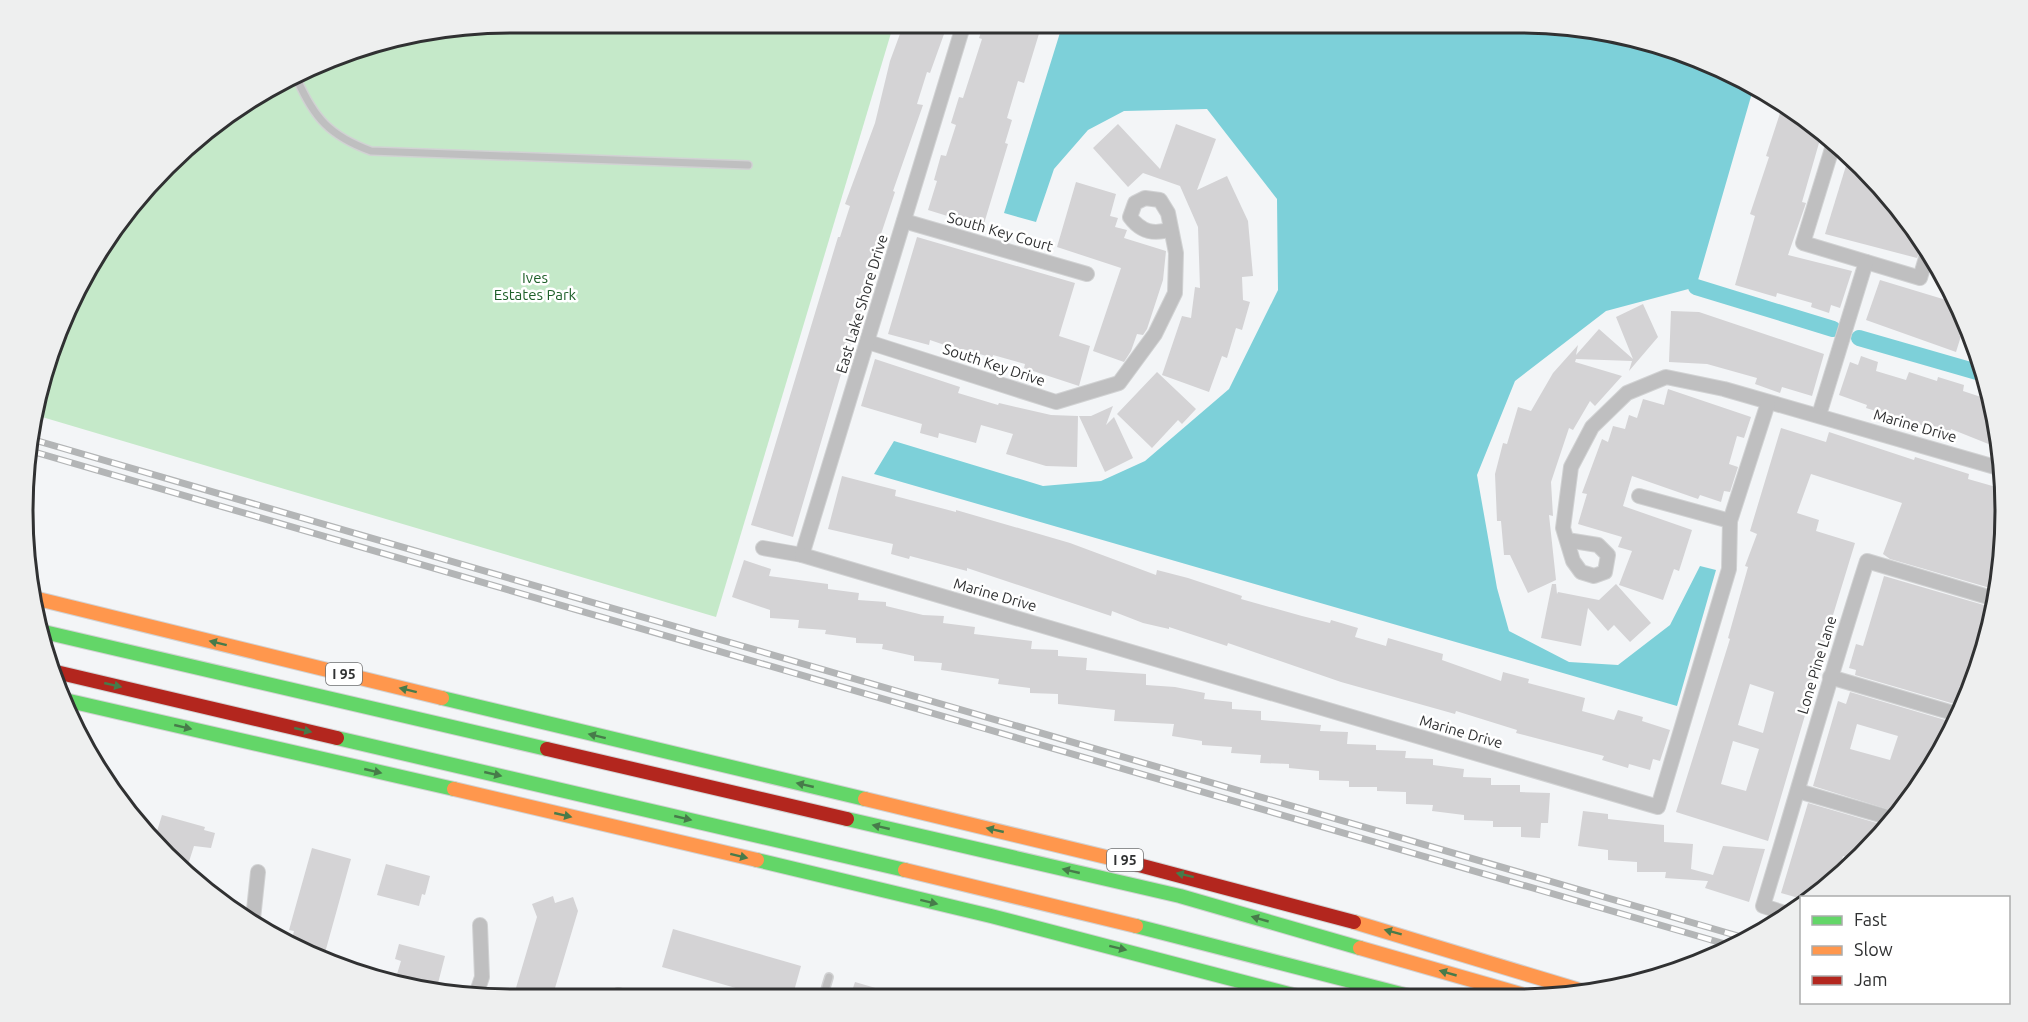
<svg xmlns="http://www.w3.org/2000/svg" width="2028" height="1022" font-family="Ubuntu,sans-serif">
<style>
.green{fill:#c5e9c9}
.water{fill:#7dd0d9}
.lines{fill:none;stroke-linecap:round;stroke-linejoin:round}
.canal{stroke:#7dd0d9;stroke-width:16}
.building{fill:#d4d3d5;fill-rule:evenodd}
.lane-casing{stroke:#d1d2d3;stroke-width:10}
.street-casing{stroke:#d1d2d3;stroke-width:16}
.fast-casing{stroke:#d1d2d3;stroke-width:16}
.slow-casing{stroke:#d1d2d3;stroke-width:16}
.jam-casing{stroke:#d1d2d3;stroke-width:16}
.lane{stroke:#bfbfc0;stroke-width:7}
.street{stroke:#bfbfc0;stroke-width:14}
.fast{stroke:#63d668;stroke-width:14}
.slow{stroke:#ff974d;stroke-width:14}
.jam{stroke:#b3261e;stroke-width:14}
.rail-casing{stroke:#b3b5b6;stroke-width:7}
.rail{stroke:#fff;stroke-width:4.5;stroke-dasharray:14;stroke-linecap:butt}
.oneway{fill:#477b4a}
.labels{text-anchor:middle;stroke-width:5;stroke-linejoin:round;paint-order:stroke}
.shield{fill:#fff;stroke:#6e6f70;stroke-width:1.5}
.shield-label{font-size:14px;font-weight:bold;fill:#303132}
.street-label{font-size:15px;fill:#303132;stroke:#fff}
.park-label{font-size:15px;fill:#1e5f29;stroke:#fff}
.rim{fill:none;stroke:#303132;stroke-width:3}
</style>
<rect width="100%" height="100%" fill="#f3f5f7"/>
<path class="green" d="M511 23H894L716 617 32 414 60 324 105 240 213 124 354 49Z"/>
<path class="water" d="M1063 23 1549 24 1643 39 1733 73 1754 86 1696 287 1606 311 1515 381 1477 475 1497 588 1509 631 1569 662 1618 665 1670 625 1700 566 1716 570 1677 706 874 474 894 441 1043 486 1101 481 1145 461 1229 389 1278 290 1277 199 1207 109 1124 111 1088 130 1054 169 1036 222 1004 213Z"/>
<g class="lines">
<g class="canal">
<path d="M1696 287 1833 329"/>
<path d="M1859 338 1984 374"/>
</g>
</g>
<g class="building">
<path d="M904 23H948L930 73 927 72 917 104 923 105 893 191 895 192 880 237 879 249 860 306 863 307 844 364 793 537 751 525 838 237H840L850 206 845 204 875 123 890 61Z"/>
<path d="M984 23H1027L1041 27 1024 83 1018 81 1007 118 1012 120 1005 143 1008 144 983 227 928 210 937 181 934 180 941 155 946 156 956 125 951 123 959 97 963 98 982 39 979 38Z"/>
<path d="M1783 104 1814 123 1825 134 1822 144 1819 143 1802 202 1806 203 1788 255 1852 271 1840 308 1831 305 1829 313 1811 307 1812 303 1777 293 1776 297 1735 285 1755 216 1750 214 1769 157 1766 156Z"/>
<path d="M1118 124 1160 169 1176 124 1216 139 1197 190 1227 176 1248 221 1253 276 1242 277 1243 300 1250 302 1242 330 1236 328 1227 358 1222 356 1209 392 1162 375 1182 316 1191 318 1195 287 1200 288 1198 227 1180 186 1143 173 1128 187 1093 148Z"/>
<path d="M1849 156 1884 189 1923 244 1917 258 1825 234Z"/>
<path d="M1076 182 1116 194 1110 216 1118 218 1115 227 1127 230 1124 238 1166 251 1163 280 1147 329 1143 335 1137 334 1131 351 1124 362 1093 351 1121 268 1057 247Z"/>
<path d="M917 237 1075 283 1059 336 1090 346 1079 386 1024 368 1025 364 993 355V358L963 349 962 351 930 340 929 345 888 334Z"/>
<path d="M1880 280 1956 303 1965 323 1956 352 1866 320Z"/>
<path d="M1643 304 1658 337 1629 371 1632 361 1576 359 1575 362 1622 376 1595 406 1590 401 1573 430 1569 428 1551 482 1553 516 1549 515 1556 580 1528 593 1510 555H1504L1501 521H1497L1495 474 1503 443 1507 444 1518 407 1531 411 1553 373 1578 345 1576 355 1599 329 1633 359 1616 317Z"/>
<path d="M1671 311 1699 312 1824 354 1812 396 1782 387 1780 393 1755 384 1757 378 1707 364 1669 362Z"/>
<path d="M1861 356 1878 362 1876 371 1906 380 1909 372 1937 381 1938 377 1964 385 1963 391 1990 400 2001 449 1951 429 1950 434 1866 408 1867 405 1839 395 1850 362 1858 365Z"/>
<path d="M875 359 960 387 958 393 998 405 999 403 1051 415 1078 416 1077 467 1046 466 1006 454 1013 434 981 425 976 443 939 433 938 438 920 433 922 424 861 406Z"/>
<path d="M1157 372 1196 409 1182 424 1178 420 1152 448 1117 414Z"/>
<path d="M1668 389 1751 417 1744 438 1737 436 1729 464 1738 467 1730 492 1724 491 1721 502 1700 495 1698 499 1632 476 1623 506 1692 530 1679 571 1674 569 1663 600 1619 585 1632 551 1618 547 1622 537 1578 524 1587 494 1582 493 1602 439 1608 442 1613 426 1625 429 1629 415 1637 418 1643 399 1664 405Z"/>
<path d="M1113 406 1106 425 1114 417 1133 458 1105 472 1079 416H1091Z"/>
<path d="M1781 428 1826 442 1829 432 1914 460 1915 457 1969 474 1968 479 2003 489 2004 529 2000 541 2004 543 1995 582 1998 583 1997 590 1890 559 1883 554 1902 503 1811 474 1797 513 1819 520 1816 531 1855 543 1811 687 1813 688 1768 841 1676 812 1730 639 1728 638 1748 567 1745 566 1757 534 1750 531ZM1750 684 1774 692 1763 733 1738 725ZM1733 741 1759 749 1746 791 1721 784Z"/>
<path d="M842 476 896 490 895 496 956 512V510L1070 543 1156 575 1157 570 1188 578 1242 596 1241 599 1302 616 1330 623 1331 620 1358 628 1355 637 1386 646 1388 638 1443 654 1442 660 1501 681 1503 672 1529 679 1528 683 1585 698 1582 711 1614 720 1618 710 1643 717 1642 721 1670 730 1660 761 1653 759 1650 770 1629 764 1628 768 1602 760 1604 756 1516 733 1517 730 1456 711 1455 714 1341 682 1228 643 1227 646 1169 627V629L1143 623 1112 611 1111 616 967 568V571L910 556 909 559 891 554 893 544 828 529Z"/>
<path d="M744 560 771 569 769 576 828 584V589L859 593 858 600 886 602V606L923 615 944 616 943 623 975 627 974 634 1032 641 1031 649 1058 650V656L1087 658 1086 670 1146 674V685L1175 687 1205 693 1204 699 1232 702V709L1261 711V720L1321 725 1320 731 1348 732 1347 744 1376 745V750L1406 751 1405 758 1433 759V765L1464 769 1463 777 1491 778V785H1520V792L1550 793 1548 823H1541L1540 838 1521 837V827H1493V821L1464 820V815L1432 811 1433 805 1406 804V792L1377 791V787H1349V781L1319 780V771L1289 768V764L1260 763 1261 755 1231 753 1232 747 1202 745V741L1172 736 1174 724 1114 721 1115 710 1058 704V694L1030 693V688L998 684 999 679 941 670 942 663 914 661V656L882 649 883 644 856 643V638L825 634 826 630 798 628 799 620 770 618V610L732 597Z"/>
<path d="M1884 576 1994 608 1989 637 1965 702 1959 700 1958 705 1855 675 1856 670 1849 668 1856 644 1863 646Z"/>
<path d="M1552 584H1556L1557 594 1558 592 1599 600 1616 584 1651 623 1630 642 1614 625 1608 631 1588 608 1581 646 1541 638Z"/>
<path d="M1850 692 1952 722 1946 742 1900 813 1813 786 1838 701 1846 704ZM1857 724 1898 736 1890 760 1850 749Z"/>
<path d="M1808 803 1887 826 1859 854 1852 852 1850 858 1843 856 1836 877 1815 897H1795L1781 893Z"/>
<path d="M1583 811 1608 814V819L1664 825V842L1693 844 1691 869 1713 875 1723 846 1765 849 1749 902 1705 888 1708 881 1665 878 1666 872H1637V862L1608 860V850L1578 846Z"/>
<path d="M162 815 205 827 204 830 215 833 211 848 194 846 186 871 165 856 154 841Z"/>
<path d="M312 848 351 859 323 960 290 946 294 931 289 930Z"/>
<path d="M386 864 430 876 425 895 422 894 419 906 377 895Z"/>
<path d="M553 896 555 903 573 897 578 911 552 998H513L537 917 532 904Z"/>
<path d="M673 929 801 966 792 998H771L662 967Z"/>
<path d="M399 944 445 956 436 991 394 984 401 961 395 959Z"/>
<path d="M855 982 896 994V997H850Z"/>
</g>
<g class="lines">
<g class="lane-casing">
<g id="lane">
<path d="M297 79C314 118 330 136 371 151L748 165"/>
<path d="M823 997 829 977"/>
</g>
</g>
<g class="street-casing">
<g id="street">
<path d="M1834 142 1803 243 1920 278 1928 251"/>
<path d="M904 221 1087 274"/>
<path d="M868 342 1056 402 1119 383 1155 334 1175 293 1176 253 1168 213 1160 200 1145 198 1135 203 1130 217C1141 232 1154 235 1171 229"/>
<path d="M1819 415 1866 262"/>
<path d="M1639 496 1730 521"/>
<path d="M1567 540 1598 545 1608 555 1605 572 1594 576 1581 572 1573 561 1563 528 1571 467 1592 427 1627 393 1666 377 1724 389 2002 469"/>
<path d="M763 548 802 555 964 23"/>
<path d="M802 555 1658 807 1729 569 1730 521 1768 403"/>
<path d="M1830 677 1960 715"/>
<path d="M1798 791 1894 819"/>
<path d="M1788 914 1763 906C1798 791 1830 676 1867 561L1995 599"/>
<path d="M253 919 258 872"/>
<path d="M475 998 482 977 480 925"/>
<path d="M617 998 618 995 628 998"/>
</g>
</g>
<g class="fast-casing">
<g id="fast">
<path d="M44 632 547 749"/>
<path d="M442 698 865 799"/>
<path d="M65 700 454 789"/>
<path d="M337 738 905 870"/>
<path d="M847 819 1180 896 1360 948"/>
<path d="M757 860 991 916 1297 996"/>
<path d="M1136 926 1409 996"/>
</g>
</g>
<g class="slow-casing">
<g id="slow">
<path d="M34 598 442 698"/>
<path d="M454 789 757 860"/>
<path d="M865 799 1135 864"/>
<path d="M905 870 1136 926"/>
<path d="M1354 922 1589 993"/>
<path d="M1360 948 1524 995"/>
</g>
</g>
<g class="jam-casing">
<g id="jam">
<path d="M56 672 337 738"/>
<path d="M547 749 847 819"/>
<path d="M1135 864 1354 922"/>
</g>
</g>
<use href="#lane" class="lane"/>
<use href="#street" class="street"/>
<use href="#fast" class="fast"/>
<use href="#slow" class="slow"/>
<use href="#jam" class="jam"/>
<g class="rail-casing">
<g id="rail">
<path d="M31 439 1745 938"/>
<path d="M31 451 1732 946"/>
</g>
</g>
<use href="#rail" class="rail"/>
</g>
<defs><path id="oneway-solid" d="M-6-.8H1V-3.2L6.5 0L1 3.2V.8H-6Z" transform="scale(1.5)"/></defs>
<g class="oneway">
<use href="#oneway-solid" transform="translate(218 643) rotate(-166)"/>
<use href="#oneway-solid" transform="translate(113 685) rotate(13)"/>
<use href="#oneway-solid" transform="translate(408 690) rotate(-166)"/>
<use href="#oneway-solid" transform="translate(183 727) rotate(13)"/>
<use href="#oneway-solid" transform="translate(303 730) rotate(13)"/>
<use href="#oneway-solid" transform="translate(597 736) rotate(-166)"/>
<use href="#oneway-solid" transform="translate(373 771) rotate(13)"/>
<use href="#oneway-solid" transform="translate(493 774) rotate(13)"/>
<use href="#oneway-solid" transform="translate(805 785) rotate(-167)"/>
<use href="#oneway-solid" transform="translate(563 815) rotate(13)"/>
<use href="#oneway-solid" transform="translate(683 818) rotate(13)"/>
<use href="#oneway-solid" transform="translate(881 827) rotate(-167)"/>
<use href="#oneway-solid" transform="translate(995 830) rotate(-167)"/>
<use href="#oneway-solid" transform="translate(739 856) rotate(14)"/>
<use href="#oneway-solid" transform="translate(1071 871) rotate(-167)"/>
<use href="#oneway-solid" transform="translate(1185 875) rotate(-166)"/>
<use href="#oneway-solid" transform="translate(929 902) rotate(14)"/>
<use href="#oneway-solid" transform="translate(1260 919) rotate(-164)"/>
<use href="#oneway-solid" transform="translate(1393 932) rotate(-165)"/>
<use href="#oneway-solid" transform="translate(1118 948) rotate(14)"/>
<use href="#oneway-solid" transform="translate(1448 973) rotate(-164)"/>
</g>
<g class="labels">
<g class="shield">
<rect x="326" y="663" width="36" height="22" rx="4.5"/>
<rect x="1107" y="849" width="36" height="22" rx="4.5"/>
</g>
<g class="shield-label">
<text x="344" y="679">I 95</text>
<text x="1125" y="865">I 95</text>
</g>
<g class="street-label">
<text transform="translate(1000 232) rotate(16)" y="5">South Key Court</text>
<text transform="translate(862 304) rotate(-73)" y="5">East Lake Shore Drive</text>
<text transform="translate(994 365) rotate(18)" y="5">South Key Drive</text>
<text transform="translate(1915 426) rotate(16)" y="5">Marine Drive</text>
<text transform="translate(995 595) rotate(16)" y="5">Marine Drive</text>
<text transform="translate(1817 665) rotate(-73)" y="5">Lone Pine Lane</text>
<text transform="translate(1461 732) rotate(16)" y="5">Marine Drive</text>
</g>
<g class="park-label">
<text x="535" y="283">Ives<tspan x="535" dy="17">Estates Park</tspan></text>
</g>
</g>
<path d="M0 0H2028V1022H0ZM511 33H1517A478 478 0 0 1 1995 511V511A478 478 0 0 1 1517 989H511A478 478 0 0 1 33 511V511A478 478 0 0 1 511 33Z" fill="#eeefef" fill-rule="evenodd"/>
<path class="rim" d="M511 33H1517A478 478 0 0 1 1995 511V511A478 478 0 0 1 1517 989H511A478 478 0 0 1 33 511V511A478 478 0 0 1 511 33Z"/>
<rect x="1800" y="896" width="210" height="108" fill="#ffffff" stroke="#acadad" stroke-width="1.5"/>
<rect x="1812" y="916" width="30" height="9" fill="#63d668" stroke="#acadad" stroke-width="1.5"/>
<text x="1854" y="926" font-size="18" fill="#303132">Fast</text>
<rect x="1812" y="946" width="30" height="9" fill="#ff974d" stroke="#acadad" stroke-width="1.5"/>
<text x="1854" y="956" font-size="18" fill="#303132">Slow</text>
<rect x="1812" y="976" width="30" height="9" fill="#b3261e" stroke="#acadad" stroke-width="1.5"/>
<text x="1854" y="986" font-size="18" fill="#303132">Jam</text>
</svg>
